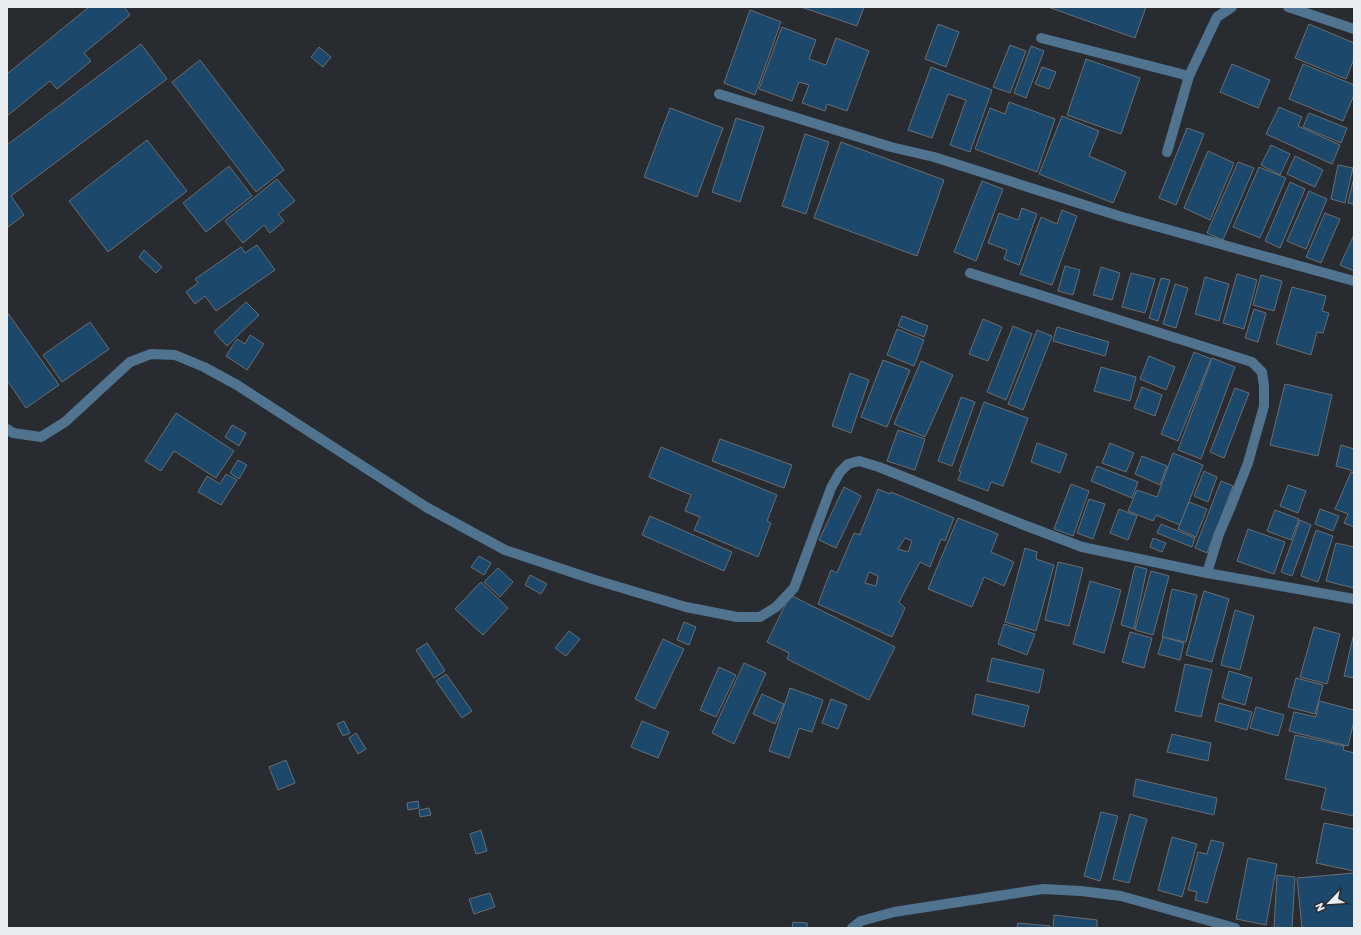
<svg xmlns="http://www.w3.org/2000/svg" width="1361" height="935" font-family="Rubik,sans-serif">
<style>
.building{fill:#1c486b;stroke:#696e72;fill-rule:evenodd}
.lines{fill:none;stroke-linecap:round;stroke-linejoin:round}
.service{stroke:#507390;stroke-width:10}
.minor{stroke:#507390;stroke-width:10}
</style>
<rect width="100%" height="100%" fill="#282c30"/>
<g class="building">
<path d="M89 7H124L130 15 84 53 91 61 57 89 50 81 7 116V74Z"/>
<path d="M801 7H864L857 26Z"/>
<path d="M1048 7H1146L1135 38Z"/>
<path d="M750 10 781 22 755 95 724 83Z"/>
<path d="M938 24 959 32 946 67 925 59Z"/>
<path d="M1309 24 1354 43V59L1346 79 1295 58Z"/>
<path d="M782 27 816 40 809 59 826 65 836 38 869 51 847 111 827 104 825 111 802 103 809 85 799 82 792 101 759 89Z"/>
<path d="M141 44 167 79 11 196 24 215 7 228V145Z"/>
<path d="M1010 45 1026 51 1010 93 993 87Z"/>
<path d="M1031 46 1044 51 1026 98 1014 93Z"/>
<path d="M319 47 331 57 323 67 311 57Z"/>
<path d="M1086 59 1140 78 1121 134 1067 115Z"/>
<path d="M200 60 284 170 256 192 172 82Z"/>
<path d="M1232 64 1270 80 1258 108 1220 92Z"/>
<path d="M1303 64 1354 85V95L1343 121 1289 99Z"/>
<path d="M931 67 992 90 970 152 950 145 966 100 948 94 932 138 908 130Z"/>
<path d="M1042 67 1056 72 1049 89 1035 84Z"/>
<path d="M1009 102 1055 119 1037 172 975 149 990 108 1005 114Z"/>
<path d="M1279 107 1302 117 1298 126 1340 145 1332 164 1266 134Z"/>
<path d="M670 108 723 128 697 197 644 177Z"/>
<path d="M1309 113 1347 128 1341 143 1303 127Z"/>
<path d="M1062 116 1099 131 1089 156 1126 172 1113 203 1039 174Z"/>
<path d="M736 118 764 127 740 202 712 192Z"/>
<path d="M1187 128 1204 134 1176 205 1159 198Z"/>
<path d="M805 134 829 142 806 214 782 206Z"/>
<path d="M147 140 187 191 108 252 69 201Z"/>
<path d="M841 142 944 180 917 256 814 218Z"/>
<path d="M1271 145 1290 154 1280 175 1261 165Z"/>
<path d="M1208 151 1234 163 1210 220 1184 208Z"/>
<path d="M1295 156 1323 170 1315 187 1287 174Z"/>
<path d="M1238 162 1254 168 1223 240 1207 233Z"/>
<path d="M1338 165 1353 168 1345 203 1331 199Z"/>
<path d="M229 166 252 196 206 232 183 203Z"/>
<path d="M1259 167 1286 178 1260 238 1233 227Z"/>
<path d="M277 179 295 201 278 214 284 221 270 233 264 225 243 243 225 221Z"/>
<path d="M982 181 1003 189 976 261 954 252Z"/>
<path d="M1353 181H1354V204L1348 203Z"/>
<path d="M1290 182 1305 189 1280 248 1265 241Z"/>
<path d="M1309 191 1327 199 1306 249 1287 241Z"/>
<path d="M1022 208 1037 214 1019 265 1004 259 1007 250 988 243 999 213 1018 220Z"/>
<path d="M1062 210 1077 216 1052 285 1020 274 1041 217 1057 224Z"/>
<path d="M1325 213 1340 219 1321 263 1306 257Z"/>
<path d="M1354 235V271L1340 265Z"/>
<path d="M257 245 275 270 216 311 205 296 195 304 186 292 198 283 195 279 241 247 245 253Z"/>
<path d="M144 250 162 267 156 273 139 257Z"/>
<path d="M1065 266 1080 270 1073 295 1058 291Z"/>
<path d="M1101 267 1120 273 1112 300 1093 295Z"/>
<path d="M1131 273 1155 279 1145 313 1122 307Z"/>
<path d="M1237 274 1257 280 1244 329 1223 323Z"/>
<path d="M1261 275 1282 281 1274 311 1253 305Z"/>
<path d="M1205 277 1229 284 1219 321 1195 314Z"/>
<path d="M1161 278 1170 280 1158 321 1149 318Z"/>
<path d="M1175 284 1188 288 1176 328 1163 324Z"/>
<path d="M1292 287 1326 296 1322 311 1329 313 1323 333 1317 332 1311 355 1276 344Z"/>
<path d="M246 302 259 315 227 346 214 332Z"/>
<path d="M1254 309 1266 313 1258 342 1245 338Z"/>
<path d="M7 312 59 385 26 408 7 380Z"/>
<path d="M902 316 928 326 924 337 898 326Z"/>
<path d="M983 319 1002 327 988 361 969 354Z"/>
<path d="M90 322 109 349 62 382 43 355Z"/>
<path d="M1013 326 1032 334 1006 400 987 392Z"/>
<path d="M1057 327 1109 342 1105 356 1053 341Z"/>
<path d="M897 329 924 340 914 366 887 355Z"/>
<path d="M1037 330 1052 336 1023 410 1008 404Z"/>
<path d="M250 335 264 344 247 370 226 356 237 339 245 344Z"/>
<path d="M1194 352 1211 359 1178 441 1161 434Z"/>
<path d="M1149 356 1175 367 1166 390 1140 379Z"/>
<path d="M1212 358 1235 367 1201 459 1178 450Z"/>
<path d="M883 360 910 370 887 427 861 417Z"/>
<path d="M921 361 953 375 925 437 894 424Z"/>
<path d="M1101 367 1136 377 1130 401 1094 391Z"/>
<path d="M850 373 869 380 851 433 832 426Z"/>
<path d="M1285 384 1332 395 1318 456 1270 445Z"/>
<path d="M1142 387 1162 395 1155 416 1134 408Z"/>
<path d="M1235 388 1249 393 1224 458 1210 452Z"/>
<path d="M961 397 975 402 952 466 938 461Z"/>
<path d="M984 402 1028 418 1003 486 991 482 988 491 958 480 961 472 959 471Z"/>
<path d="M176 413 234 451 216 478 174 451 161 471 145 461Z"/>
<path d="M232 425 246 433 239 446 225 437Z"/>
<path d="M898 430 925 439 915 470 887 461Z"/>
<path d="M720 439 792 465 784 488 712 461Z"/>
<path d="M1037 443 1067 454 1060 473 1031 462Z"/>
<path d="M1110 443 1134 453 1126 472 1102 463Z"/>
<path d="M1341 445 1354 449V471L1336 466Z"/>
<path d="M661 447 777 495 767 521 771 523 758 557 694 530 700 517 685 511 691 495 649 477Z"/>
<path d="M1173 453 1203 465 1180 525 1156 515 1153 521 1128 511 1137 490 1157 497Z"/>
<path d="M1142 456 1167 466 1160 485 1135 474Z"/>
<path d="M238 460 247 465 239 479 230 473Z"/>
<path d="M1097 466 1138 482 1132 498 1091 481Z"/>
<path d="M1204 471 1217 477 1208 502 1194 496Z"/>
<path d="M1351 472 1354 473V527L1344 523 1348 514 1335 509Z"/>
<path d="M226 474 237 480 221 505 198 492 207 476 220 484Z"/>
<path d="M1221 481 1233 486 1207 553 1195 548Z"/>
<path d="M1071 484 1089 491 1073 536 1054 529Z"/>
<path d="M1288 485 1306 491 1298 513 1280 506Z"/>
<path d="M844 487 861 496 836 548 819 540Z"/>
<path d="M878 489 890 494 891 492 954 518 945 541 941 539 930 567 920 562 899 602 905 608 892 637 818 604 831 570 837 573 854 533 861 535 860 534ZM905 538 912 541 908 552 898 549ZM869 572 878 576 876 586 865 583Z"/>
<path d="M1089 499 1105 504 1093 539 1077 533Z"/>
<path d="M1189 502 1207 509 1196 537 1178 529Z"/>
<path d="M1119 509 1137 516 1128 540 1110 533Z"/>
<path d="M1320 509 1339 516 1333 531 1315 524Z"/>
<path d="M1275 510 1299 519 1291 540 1267 531Z"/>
<path d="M650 516 732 552 724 571 642 535Z"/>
<path d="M958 518 998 534 991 552 1014 562 1004 586 984 577 972 607 928 589Z"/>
<path d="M1300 520 1311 525 1292 576 1281 572Z"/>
<path d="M1161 524 1195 538 1192 547 1157 533Z"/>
<path d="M1248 529 1285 542 1274 574 1237 561Z"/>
<path d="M1316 530 1333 536 1318 582 1301 576Z"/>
<path d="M1153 538 1166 543 1162 552 1150 547Z"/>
<path d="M1336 543 1354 547V588L1326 581Z"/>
<path d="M1025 548 1037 552 1036 559 1054 565 1036 631 1005 622Z"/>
<path d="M479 556 491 563 484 575 471 567Z"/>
<path d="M1058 562 1083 568 1069 626 1045 620Z"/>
<path d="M1135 566 1147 569 1134 629 1121 625Z"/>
<path d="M498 568 513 582 500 597 484 582Z"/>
<path d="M1151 571 1169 576 1153 635 1135 630Z"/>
<path d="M530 575 547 584 541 594 525 585Z"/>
<path d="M1090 581 1121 590 1104 653 1073 644Z"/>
<path d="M481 582 508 608 483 635 455 609Z"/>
<path d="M1172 589 1197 595 1186 642 1162 637Z"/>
<path d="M1204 591 1229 599 1212 662 1186 655Z"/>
<path d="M790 595 895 647 869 700 787 659 789 653 767 642Z"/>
<path d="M1235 610 1254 616 1240 670 1221 665Z"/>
<path d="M684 622 696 627 689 645 677 640Z"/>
<path d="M1004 624 1035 634 1027 655 998 644Z"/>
<path d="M1314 627 1340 634 1327 684 1300 677Z"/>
<path d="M569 631 580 639 566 656 555 648Z"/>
<path d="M1130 632 1152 638 1144 668 1122 662Z"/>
<path d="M1354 633V678L1344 676Z"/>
<path d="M1163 637 1184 643 1180 660 1158 654Z"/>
<path d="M663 639 684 649 655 709 635 699Z"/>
<path d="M427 643 445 671 434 678 416 650Z"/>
<path d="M992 658 1044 670 1039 693 987 681Z"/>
<path d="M744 663 766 673 734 744 712 733Z"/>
<path d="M1185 664 1212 670 1201 717 1175 711Z"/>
<path d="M719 667 736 675 716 717 700 710Z"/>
<path d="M1229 671 1252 678 1245 705 1222 698Z"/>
<path d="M446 674 472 711 462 718 436 681Z"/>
<path d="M1296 678 1323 685 1315 714 1288 707Z"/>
<path d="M790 688 823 700 812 732 799 728 789 758 769 751Z"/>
<path d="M762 694 784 704 775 724 753 714Z"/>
<path d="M976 694 1029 706 1024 727 972 714Z"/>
<path d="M831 699 847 705 838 729 822 723Z"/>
<path d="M1319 701 1354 710V721L1348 746 1289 731 1294 712 1316 717Z"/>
<path d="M1219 703 1252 712 1247 730 1215 721Z"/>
<path d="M1256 707 1284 715 1278 736 1250 728Z"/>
<path d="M344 721 350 733 343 736 337 724Z"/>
<path d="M642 721 669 732 658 758 631 747Z"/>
<path d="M356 733 366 749 358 754 349 738Z"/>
<path d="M1172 734 1211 743 1208 761 1167 752Z"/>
<path d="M1295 735 1344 746 1343 750 1354 753V816L1321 809 1326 788 1285 779Z"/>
<path d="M286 760 295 783 278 790 269 767Z"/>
<path d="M1136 779 1217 798 1214 815 1133 796Z"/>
<path d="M418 801 419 808 408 810 407 803Z"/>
<path d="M429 808 431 815 420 817 419 810Z"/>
<path d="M1101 812 1118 816 1100 881 1084 876Z"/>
<path d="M1130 814 1147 819 1129 883 1113 879Z"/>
<path d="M1324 823 1354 829V871L1316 863Z"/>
<path d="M481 830 487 851 476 854 470 834Z"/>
<path d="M1172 837 1197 844 1182 897 1158 890Z"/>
<path d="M1211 840 1224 843 1207 903 1195 900 1197 892 1188 890 1198 852 1207 854Z"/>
<path d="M1248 858 1277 864 1266 925 1236 919Z"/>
<path d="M1354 873V928H1302L1297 878Z"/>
<path d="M1277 875 1295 877 1292 928 1274 927Z"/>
<path d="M490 893 495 907 474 914 469 899Z"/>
<path d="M1054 915 1097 920V928H1053Z"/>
<path d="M793 922 807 923V928H792Z"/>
<path d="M1018 923 1050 926V928H1017Z"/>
</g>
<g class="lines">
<path class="service" d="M1041 38 1189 76"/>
<g class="minor">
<path d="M1288 7 1354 29"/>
<path d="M719 94 891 147 934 157 1119 216 1354 281"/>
<path d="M1167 152 1189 76 1217 17 1232 7"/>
<path d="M970 273 1252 362 1262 372 1264 386V406L1248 463 1231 506 1219 534 1207 573"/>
<path d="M7 429 13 433 41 437 65 422 130 362 151 354 175 355 204 367 237 385 426 507 505 550 592 579 686 607 737 617H760L776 607 794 588 831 488 840 472 848 464 859 461 879 467 1024 525 1082 547 1207 573 1354 599"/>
<path d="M852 928 861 921 894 912 1043 889 1081 891 1121 896 1235 928"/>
</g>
</g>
<rect width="1361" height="935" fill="none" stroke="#ebeef1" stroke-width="16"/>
<g transform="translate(1329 903) rotate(245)" stroke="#282c30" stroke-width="3" paint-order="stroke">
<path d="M0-3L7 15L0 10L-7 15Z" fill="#ebeef1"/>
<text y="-6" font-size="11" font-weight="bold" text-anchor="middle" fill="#ebeef1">N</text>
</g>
</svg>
